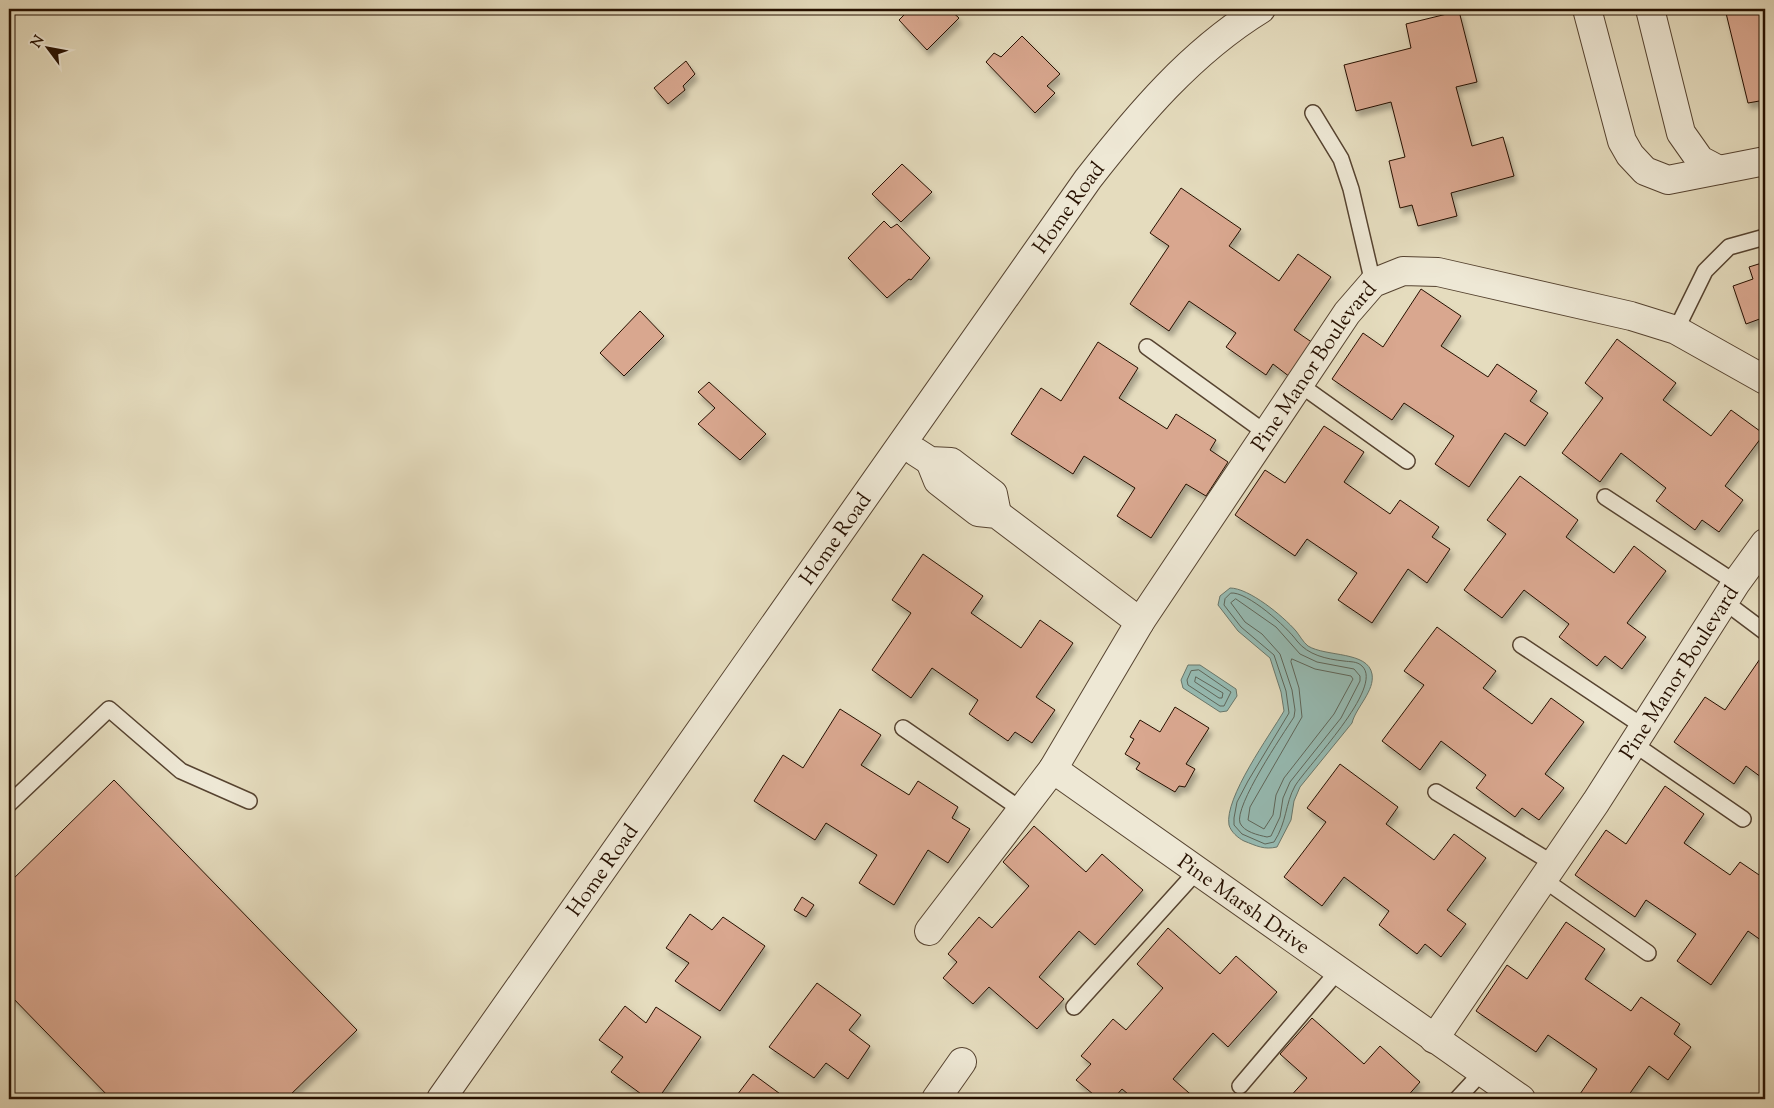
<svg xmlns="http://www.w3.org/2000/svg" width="1774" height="1108" font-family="'Sorts Mill Goudy',serif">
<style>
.water{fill:#96bbb3;stroke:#69776b}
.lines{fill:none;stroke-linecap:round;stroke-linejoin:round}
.shore{stroke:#5e665a;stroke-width:1}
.building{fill:#d9a78f;stroke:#261000;filter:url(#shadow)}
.service-casing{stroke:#564330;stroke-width:18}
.minor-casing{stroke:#564330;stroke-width:30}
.tertiary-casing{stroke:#564330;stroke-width:30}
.service{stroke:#eee8d5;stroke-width:15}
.minor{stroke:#eee8d5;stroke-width:28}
.tertiary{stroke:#eee8d5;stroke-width:28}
.labels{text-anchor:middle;stroke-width:4;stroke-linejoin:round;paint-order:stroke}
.street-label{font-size:21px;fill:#261000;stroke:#eee8d5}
</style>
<defs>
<filter id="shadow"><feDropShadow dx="3" dy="5.5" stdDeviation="2.5" flood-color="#0004"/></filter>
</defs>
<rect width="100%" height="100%" fill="#e5dcbe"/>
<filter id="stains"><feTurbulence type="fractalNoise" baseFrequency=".004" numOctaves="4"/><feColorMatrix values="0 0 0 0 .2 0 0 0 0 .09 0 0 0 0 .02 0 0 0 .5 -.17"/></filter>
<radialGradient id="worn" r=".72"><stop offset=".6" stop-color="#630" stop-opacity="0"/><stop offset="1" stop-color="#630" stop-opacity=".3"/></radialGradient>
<g class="water">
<path d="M1230 588C1249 588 1283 616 1296 631 1300 636 1303 642 1308 646 1326 657 1368 651 1372 674 1375 691 1356 707 1352 723L1300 787 1294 801 1291 820 1277 847C1264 850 1257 846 1244 841 1238 838 1231 832 1229 825 1224 798 1270 735 1284 711L1281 692 1270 658 1238 631 1218 605 1220 596Z"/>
<path d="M1188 665H1200L1236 689 1237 696 1227 711 1220 712 1183 688 1181 680Z"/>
</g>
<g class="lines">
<g class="shore">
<path d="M1231 593C1247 591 1287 627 1297 641 1308 655 1326 659 1344 661 1350 662 1357 661 1362 666 1385 687 1307 766 1295 786 1285 804 1287 822 1274 842L1265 844 1242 834 1234 825V818L1237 802 1248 781 1289 713 1286 691 1274 655 1241 627 1224 605 1225 599Z"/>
<path d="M1236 599 1276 627 1300 654 1317 662 1354 669 1360 676V681L1341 718 1290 782 1283 798 1280 817 1271 836 1267 837C1258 835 1244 832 1240 823 1234 806 1283 734 1294 717L1295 710 1292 690 1280 654 1262 634 1245 622 1231 603Z"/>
<path d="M1292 659 1315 669 1351 676 1353 679 1334 714 1284 778 1276 795 1273 815 1264 829 1248 820 1250 807 1302 717 1299 688 1291 662Z"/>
<path d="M1199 670 1231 692 1224 706H1220L1188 685 1187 680 1191 671Z"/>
<path d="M1196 677 1223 693 1222 698H1219L1195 682Z"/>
</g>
</g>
<g class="building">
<path d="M910 9H949L959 18 927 50 899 20Z"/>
<path d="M1725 9H1761L1765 25V100L1748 103Z"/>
<path d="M1459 11 1477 82 1456 87 1472 146 1503 137 1514 176 1451 193 1457 216 1418 226 1412 205 1400 208 1389 161 1405 157 1391 102 1356 111 1344 65 1411 48 1406 24Z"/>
<path d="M1022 36 1060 74 1047 86 1055 93 1035 113 986 62 994 53 1001 57Z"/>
<path d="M686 61 695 74 683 86 685 90 668 104 654 88Z"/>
<path d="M902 164 932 192 901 222 872 194Z"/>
<path d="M1181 188 1241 229 1229 246 1279 281 1298 254 1331 277 1294 330 1313 343 1290 377 1273 364 1266 375 1226 347 1236 333 1189 301 1169 331 1130 304 1169 246 1150 233Z"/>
<path d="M884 221 891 228 897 224 930 258 911 280 909 279 887 298 848 258Z"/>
<path d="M1765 262V317L1746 324 1733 286 1753 279 1749 267Z"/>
<path d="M1421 289 1461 316 1441 346 1488 377 1497 364 1537 391 1530 401 1548 413 1525 446 1505 433 1469 487 1435 464 1454 436 1404 403 1392 420 1332 379 1363 333 1383 347Z"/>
<path d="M640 311 664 336 624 376 600 353Z"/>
<path d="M1617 339 1676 383 1663 400 1711 436 1731 410 1764 434 1725 486 1743 500 1719 532 1702 520 1695 530 1656 501 1666 488 1621 453 1600 482 1562 453 1603 398 1585 383Z"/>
<path d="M1098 342 1138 368 1119 398 1167 429 1176 414 1216 440 1210 450 1228 462 1206 496 1186 484 1151 538 1117 516 1135 488 1084 456 1073 474 1011 434 1041 388 1061 401Z"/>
<path d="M709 382 766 434 740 460 698 424 715 408 698 392Z"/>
<path d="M1324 426 1364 452 1344 482 1390 514 1400 500 1439 527 1432 537 1450 549 1427 583 1408 569 1372 623 1338 600 1357 573 1307 539 1295 556 1235 515 1265 470 1285 483Z"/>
<path d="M1520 476 1578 520 1566 537 1614 573 1634 546 1666 571 1627 623 1646 637 1622 669 1605 656 1597 666 1559 637 1569 624 1524 590 1502 618 1464 590 1506 534 1487 520Z"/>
<path d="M923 554 983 596 971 613 1021 648 1040 620 1073 643 1036 697 1055 710 1032 743 1015 732 1008 741 969 714 978 700 932 668 911 698 872 670 911 613 892 600Z"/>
<path d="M1437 627 1496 671 1483 688 1532 724 1551 698 1584 722 1545 774 1564 788 1539 820 1522 808 1515 817 1476 788 1486 775 1441 741 1420 770 1382 741 1424 685 1404 671Z"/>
<path d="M1764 653 1765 780 1746 766 1734 784 1674 742 1705 697 1725 710Z"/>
<path d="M1175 707 1209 728 1186 764 1195 769 1185 787 1179 786 1175 792 1136 769 1140 763 1125 754 1134 739 1130 737 1140 720 1160 732Z"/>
<path d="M840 709 881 735 861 765 909 795 918 781 958 807 952 818 970 829 948 863 928 850 894 905 859 883 877 855 826 823 815 840 754 801 783 755 803 768Z"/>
<path d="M1340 764 1398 807 1386 824 1434 860 1454 834 1486 858 1447 910 1466 924 1441 957 1425 944 1417 954 1379 925 1389 911 1344 877 1322 906 1284 877 1326 822 1307 808Z"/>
<path d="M114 780 357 1030 286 1099H111L9 994V883Z"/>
<path d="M1665 786 1704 814 1684 843 1730 875 1740 862 1765 879V943L1748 931 1711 985 1677 961 1696 934 1646 900 1635 917 1575 875 1606 830 1626 844Z"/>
<path d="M1034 826 1086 872 1102 854 1143 890 1095 945 1079 931 1039 977 1064 999 1037 1029 989 987 973 1004 943 978 957 962 948 954 979 917 992 928 1029 886 1003 862Z"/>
<path d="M802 897 814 905 806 917 794 910Z"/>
<path d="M690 914 712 930 723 917 765 946 720 1011 675 981 689 963 666 948Z"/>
<path d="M1566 922 1605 949 1585 979 1631 1011 1641 997 1680 1024 1674 1034 1691 1047 1668 1080 1649 1066 1626 1099H1582L1578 1097 1597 1069 1548 1035 1536 1052 1476 1011 1507 965 1527 979Z"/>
<path d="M1168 928 1220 974 1236 956 1277 992 1228 1047 1213 1033 1173 1079 1196 1099H1134L1122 1089 1113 1099H1099L1076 1080 1091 1064 1081 1056 1113 1019 1126 1030 1163 988 1137 964Z"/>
<path d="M817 983 861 1015 849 1030 870 1046 848 1079 826 1063 814 1078 769 1047Z"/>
<path d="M625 1006 646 1023 656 1007 701 1037 658 1099H648L611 1072 623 1057 599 1040Z"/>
<path d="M1312 1018 1364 1064 1380 1046 1420 1082 1405 1099H1288L1307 1078 1280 1054Z"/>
<path d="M753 1074 787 1099H734Z"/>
</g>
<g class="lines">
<g class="service-casing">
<g id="service">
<path d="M1313 113 1341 159 1351 189 1373 283"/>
<path d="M1676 330 1705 271 1729 247 1765 237"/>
<path d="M1147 347 1266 433"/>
<path d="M1299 384 1407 461"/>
<path d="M1605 497 1736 583"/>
<path d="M1725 602 1765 632"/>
<path d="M1521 645 1644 727"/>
<path d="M903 728 1022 810"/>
<path d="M1634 744 1743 819"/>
<path d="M1436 792 1554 864"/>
<path d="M9 804 109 709 181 771 249 801"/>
<path d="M1543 879 1648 953"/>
<path d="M1074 1007 1197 871"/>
<path d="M1240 1086 1338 971"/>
<path d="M1457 1099 1482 1072"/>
</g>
</g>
<g class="minor-casing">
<g id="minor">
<path d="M1587 9 1622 141 1630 155 1645 171 1668 180 1765 161"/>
<path d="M1650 9 1681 133 1700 160 1719 170"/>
<path d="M916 452 930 461 951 462 993 494 997 514"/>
<path d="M930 461 938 481 978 512 997 514 1140 622"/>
<path id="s1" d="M1053 769 1521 1099"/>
<path id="s2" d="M929 931 1053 769 1140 622 1347 313 1373 283 1403 271 1438 272 1631 316 1676 330 1765 380"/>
<path id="s3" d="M1434 1039 1596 802 1736 583 1765 543"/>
<path d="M936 1099 962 1062"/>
</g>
</g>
<g class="tertiary-casing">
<g id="tertiary">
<path id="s4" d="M441 1099 1088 179C1138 115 1191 52 1261 9"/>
</g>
</g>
<use href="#service" class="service"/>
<use href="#minor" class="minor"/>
<use href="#tertiary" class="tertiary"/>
</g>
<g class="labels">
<g class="street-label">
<text dy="7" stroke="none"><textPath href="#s4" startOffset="1090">Home Road</textPath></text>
<text dy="7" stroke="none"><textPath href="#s2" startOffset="684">Pine Manor Boulevard</textPath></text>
<text dy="7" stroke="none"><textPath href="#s4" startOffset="685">Home Road</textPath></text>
<text dy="7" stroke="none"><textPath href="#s3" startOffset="441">Pine Manor Boulevard</textPath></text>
<text dy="7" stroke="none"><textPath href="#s4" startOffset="280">Home Road</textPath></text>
<text dy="7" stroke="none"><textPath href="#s1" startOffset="234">Pine Marsh Drive</textPath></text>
</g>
</g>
<rect width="1774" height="1108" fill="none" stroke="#e5dcbe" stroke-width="30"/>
<rect x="10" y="10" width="1754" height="1088" fill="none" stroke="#261000" stroke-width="2.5"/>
<rect x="15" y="15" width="1744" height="1078" fill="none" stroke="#261000"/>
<g transform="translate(48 48) rotate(302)" stroke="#eee8d5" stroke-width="4" paint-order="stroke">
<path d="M0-4L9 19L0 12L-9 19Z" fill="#261000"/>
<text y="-8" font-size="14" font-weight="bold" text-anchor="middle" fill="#261000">N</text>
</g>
<rect width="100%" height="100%" filter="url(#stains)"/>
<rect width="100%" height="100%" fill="url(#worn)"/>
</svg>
